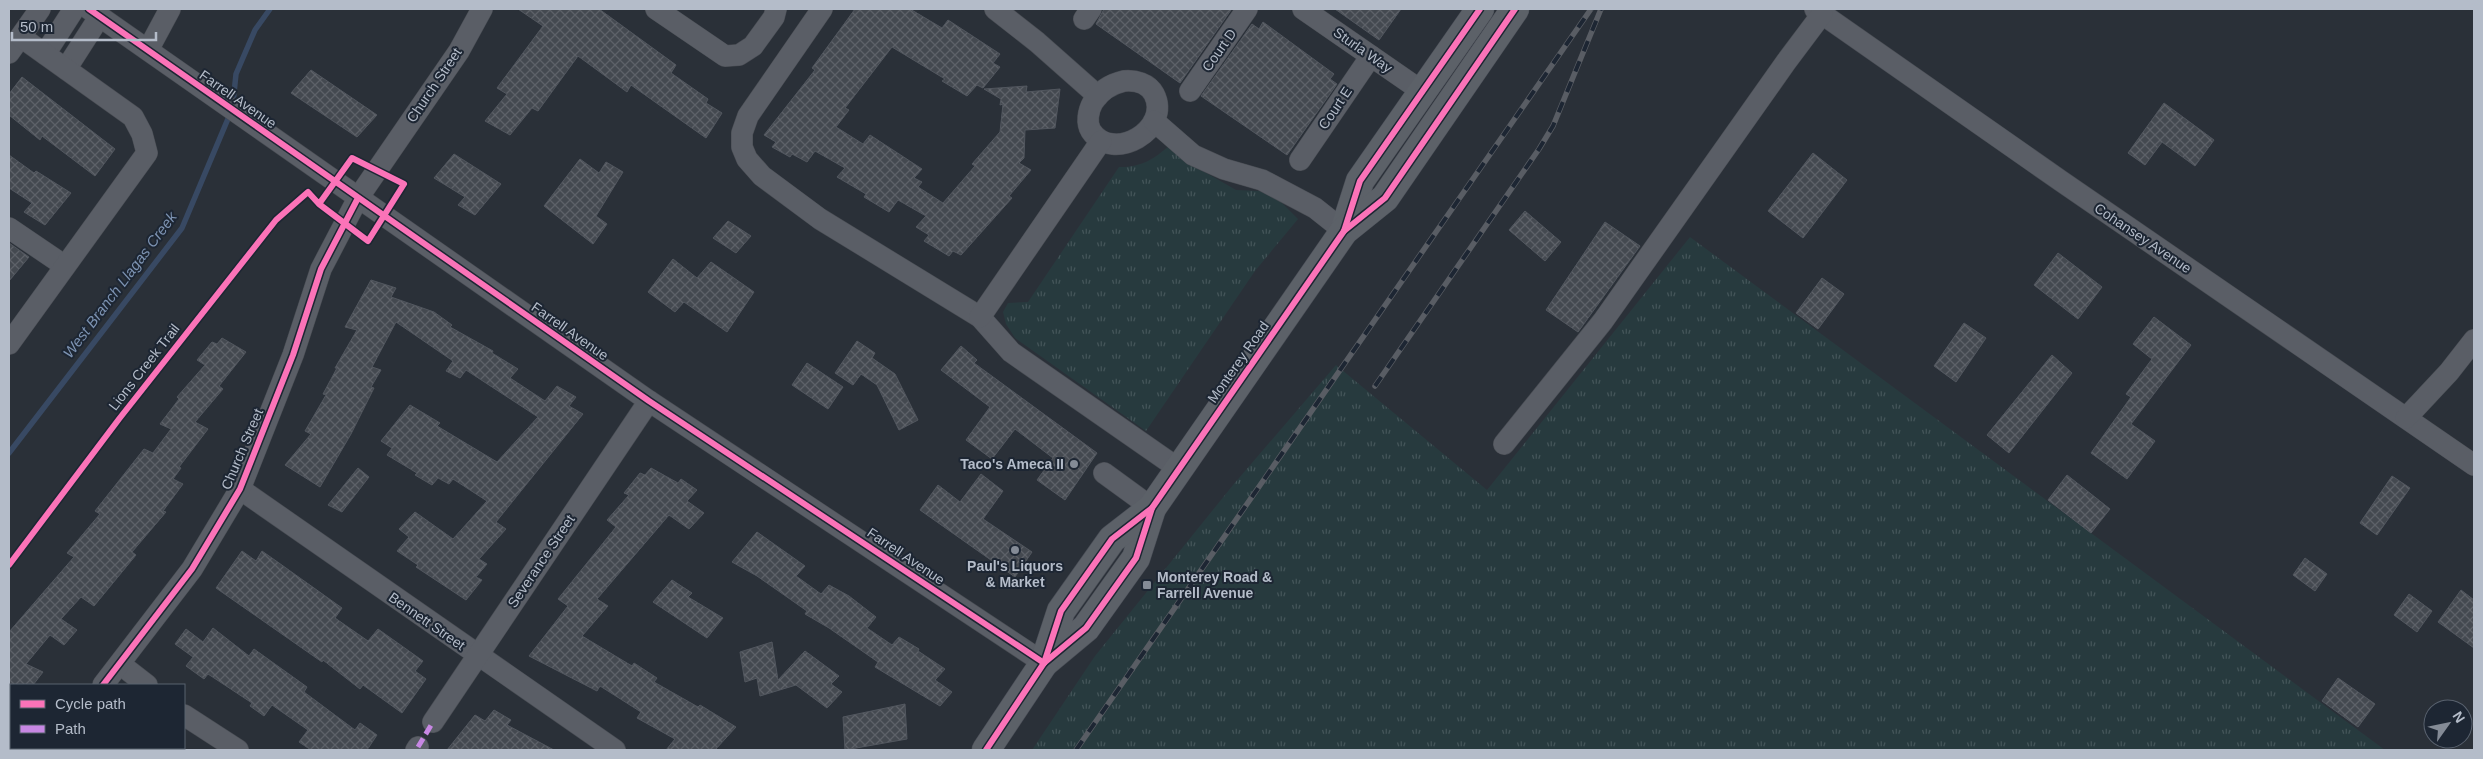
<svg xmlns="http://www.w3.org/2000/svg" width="2483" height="759" font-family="Helvetica,sans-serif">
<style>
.grass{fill:url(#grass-tufts)}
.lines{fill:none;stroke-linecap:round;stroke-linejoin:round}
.stream{stroke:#384963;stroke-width:5.5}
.building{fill:url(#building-cross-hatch);stroke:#52575f}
.minor-casing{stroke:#484c53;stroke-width:22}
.major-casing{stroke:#484c55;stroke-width:29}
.minor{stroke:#5a5e66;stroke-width:21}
.major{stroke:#5c6168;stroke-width:28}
.rail-casing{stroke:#595d64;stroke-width:5.5}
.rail{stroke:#1d2633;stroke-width:4;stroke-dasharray:11;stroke-linecap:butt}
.quiet{stroke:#c787e3;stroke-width:5;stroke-dasharray:10 5;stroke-linecap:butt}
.cycleway-casing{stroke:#1d2633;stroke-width:9}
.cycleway{stroke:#fb73b8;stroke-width:6}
.poi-dot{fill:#848b96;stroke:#1d2633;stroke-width:2}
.labels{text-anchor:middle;stroke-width:4;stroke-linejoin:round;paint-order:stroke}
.street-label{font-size:14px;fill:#b4bcc9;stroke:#1d2633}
.poi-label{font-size:14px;font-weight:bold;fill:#b4bcc9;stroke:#1d2633;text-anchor:end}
.water-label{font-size:15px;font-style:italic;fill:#7c92b1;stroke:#1d2633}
</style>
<defs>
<pattern id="grass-tufts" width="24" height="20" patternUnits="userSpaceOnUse" patternTransform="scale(1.25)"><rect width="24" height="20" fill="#273a3e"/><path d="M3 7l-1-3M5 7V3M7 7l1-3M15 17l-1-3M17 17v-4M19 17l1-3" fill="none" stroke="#445559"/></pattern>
<pattern id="building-cross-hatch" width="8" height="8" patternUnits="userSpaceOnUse" patternTransform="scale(1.25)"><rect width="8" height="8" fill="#444950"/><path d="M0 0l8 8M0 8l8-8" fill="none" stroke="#5d6168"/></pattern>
</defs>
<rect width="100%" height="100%" fill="#2a3038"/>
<g class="grass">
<path d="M1172 143 1203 171 1236 190 1259 191 1279 200 1298 219 1255 271 1146 431 1015 338 1006 324 1003 312 1008 303 1028 302 1119 167C1141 168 1156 158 1172 143Z"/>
<path d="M1690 237 1778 302 2385 750H1032L1095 656 1233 485 1336 365 1487 490Z"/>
</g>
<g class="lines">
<g class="stream">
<path d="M233 103 236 74 255 30 270 9"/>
<path d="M9 453 182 228 230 114"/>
</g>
</g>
<g class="building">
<path d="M518 9H599L676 65 671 73 708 99 706 103 722 113 706 138 631 85 627 92 578 56 538 111 532 108 510 135 485 121 507 94 497 88 543 26Z"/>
<path d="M855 9H910L942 28 948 20 1000 54 993 63 1000 67 983 88 977 85 967 96 942 81 945 79 892 47 845 108 849 110 836 127 863 144 870 135 922 169 914 178 922 182 918 187 943 203 975 166 972 164 1000 132 1003 104 1000 105 1001 99 984 89 1027 86 1026 92 1060 89 1055 128 1025 130 1024 158 1019 163 1031 170 1009 196 1012 198 961 255 953 251 949 256 924 241 929 235 916 227 926 216 898 200 889 212 864 197 866 194 837 177 845 168 815 151 807 162 792 154 790 157 772 147 776 142 764 135 815 70 812 68Z"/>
<path d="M1104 9H1230L1231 10 1180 83 1096 24Z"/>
<path d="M1335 9H1401L1379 40Z"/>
<path d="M1263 22 1334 74 1330 79 1337 84 1287 155 1201 96 1252 24 1259 29Z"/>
<path d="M311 70 377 115 357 137 291 93Z"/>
<path d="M22 77 115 149 95 176 42 136 40 140 9 115V94Z"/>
<path d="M2164 103 2214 140 2195 166 2162 142 2145 165 2128 153Z"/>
<path d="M1813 153 1847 180 1803 238 1768 211Z"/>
<path d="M454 154 501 184 475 215 458 205 465 197 434 178Z"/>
<path d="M9 155 34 173 36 171 71 193 45 225 24 212 32 203 9 188Z"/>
<path d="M580 159 599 173 606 162 623 172 596 216 607 224 593 244 544 206Z"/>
<path d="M1525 211 1561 242 1545 261 1509 230Z"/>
<path d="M728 221 751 236 736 253 713 238Z"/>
<path d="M1605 222 1640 246 1578 332 1546 310Z"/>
<path d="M9 243 29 257 9 281Z"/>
<path d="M2058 253 2102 287 2078 319 2034 285Z"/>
<path d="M673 259 697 278 711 262 754 292 727 332 684 302 675 312 648 292Z"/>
<path d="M1822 278 1844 294 1818 329 1796 313Z"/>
<path d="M371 280 396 288 391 297 434 312 452 325 450 327 493 351 492 353 518 369 510 378 545 401 557 386 576 397 569 406 583 414 496 522 506 529 479 559 487 564 476 577 482 580 466 600 416 567 418 565 397 551 409 537 399 529 415 512 453 539 487 501 453 479 449 484 438 478 432 485 415 475 417 473 387 455 392 448 381 441 410 405 440 423 437 426 497 462 538 417 466 370 460 378 446 371 453 361 396 322 372 367 381 370 371 387 374 388 351 434 320 487 285 465 311 434 305 431 326 395 323 394 337 368H335L357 330 345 327Z"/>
<path d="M2154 317 2191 345 2131 424 2155 441 2127 479 2091 453 2131 397 2126 394 2152 359 2133 344Z"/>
<path d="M1964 323 1986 338 1956 382 1934 366Z"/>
<path d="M222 338 246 352 219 386 223 389 195 422 208 429 179 467 181 468 173 479 183 484 163 511 166 512 132 552 136 555 94 606 81 597 61 619 77 630 64 645 50 635 26 664 43 672 33 685H10L9 687V632L74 557 67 553 100 514 95 511 144 449 153 453 171 429 160 424 179 399 177 397 205 365 197 360 212 342 217 344Z"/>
<path d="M857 341 875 353 872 358 895 374 918 420 899 430 877 385 861 374 853 385 835 373Z"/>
<path d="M961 346 977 360 974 363 1097 453 1065 500 1037 480 1053 458 1015 429 992 459 966 440 990 407 941 370Z"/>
<path d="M2052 355 2072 373 2009 453 1987 435Z"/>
<path d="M807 363 843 387 828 409 792 385Z"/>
<path d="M358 468 369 477 342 512 328 505Z"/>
<path d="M651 468 678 483 681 479 697 490 687 501 704 513 689 529 669 515 597 599 608 606 582 636 632 666 634 663 657 678 654 682 698 707 700 705 736 727 715 750H666L675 739 637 718 641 712 600 686 597 691 529 656 568 606 558 599 616 527 607 520 629 495 624 493 640 473 645 475Z"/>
<path d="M981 474 1003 491 983 519 1032 552 1015 577 920 510 938 485 960 502Z"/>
<path d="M2067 475 2110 509 2091 533 2048 500Z"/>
<path d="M2392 476 2410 488 2377 535 2360 523Z"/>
<path d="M757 532 805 566 796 576 821 594 829 585 849 596 876 617 867 628 892 645 899 637 919 649 918 651 945 669 935 680 952 692 940 706 875 667 878 662 829 628 805 614 807 611 757 576 732 562Z"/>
<path d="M242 551 256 561 262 551 279 563 342 608 335 618 368 641 378 629 423 661 415 671 426 679 402 713 363 685 360 689 323 660 322 662 216 588Z"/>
<path d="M2305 558 2327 574 2315 591 2293 575Z"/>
<path d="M672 580 692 593 688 597 723 618 707 638 653 602Z"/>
<path d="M2461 590 2474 600V648L2438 622Z"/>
<path d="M2409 594 2432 611 2417 632 2394 615Z"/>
<path d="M213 628 249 656 254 649 307 687 304 692 355 730 360 723 377 735 367 750H311L299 742 308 730 272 705 264 716 250 706 252 703 208 674 204 679 186 666 193 657 175 644 186 629 203 642Z"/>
<path d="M772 642 778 680 805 651 839 676 831 684 842 692 827 708 796 685 760 696 757 678 745 682 740 652Z"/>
<path d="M2338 678 2375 704 2358 727 2322 701Z"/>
<path d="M905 704 907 739 845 750 843 717Z"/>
<path d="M494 710 511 720 507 725 554 750H447L475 715 485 721Z"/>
</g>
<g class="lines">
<g class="minor-casing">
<g id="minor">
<path d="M89 9 649 401 1044 663"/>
<path d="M656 9 725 56 739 55 753 46 774 17 776 9"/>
<path d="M822 9 748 116 742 133V147L747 159 762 176 820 219 980 317 1011 352 1179 469"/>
<path d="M995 9 1037 42 1098 96"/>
<path d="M1303 9 1423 92"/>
<path d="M1815 9 2061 181 2474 465"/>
<path d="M1084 19 1091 9"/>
<path d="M148 50 170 9"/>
<path d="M9 53 40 9"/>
<path d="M45 54 74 9"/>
<path d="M66 69 100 16"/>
<path d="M1124 81C1135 80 1148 83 1154 94 1172 129 1113 164 1091 131 1086 123 1088 111 1093 102 1100 91 1111 84 1124 81Z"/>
<path d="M1190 91 1247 9"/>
<path d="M1154 121 1193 155 1224 169 1262 180 1315 208 1344 231"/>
<path d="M1300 160 1371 56"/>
<path d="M9 228 65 266"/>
<path d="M980 317 1101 141"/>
<path d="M9 344 147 153 142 134 133 117 21 37"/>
<path d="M2406 418 2449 372 2474 340"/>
<path d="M1504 444 1603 321 1786 62 1822 14"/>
<path d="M1104 473 1152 508"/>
<path d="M240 489 615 750"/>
<path d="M120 664 147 685"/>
<path d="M103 685 192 569 240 489 293 355 321 269 358 198 459 51 482 9"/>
<path d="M184 715 238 750"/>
<path d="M433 722 649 401"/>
<path d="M63 750 64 748"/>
<path d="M416 750 418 747"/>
</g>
</g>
<g class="major-casing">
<g id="major">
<path d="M1344 231 1360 181 1480 9"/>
<path d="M1044 663 1086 628 1136 558 1152 508"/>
<path d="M986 750 1044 663 1061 611 1112 539 1152 508 1344 231 1385 198 1515 9"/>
</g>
</g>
<use href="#minor" class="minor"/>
<use href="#major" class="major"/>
<g class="rail-casing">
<g id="rail">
<path d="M1375 386 1539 149 1553 126 1601 9"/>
<path d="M1076 750 1591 9"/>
</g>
</g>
<use href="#rail" class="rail"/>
<path class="quiet" d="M418 747 433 722"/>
<g class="cycleway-casing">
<g id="cycleway">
<path d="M89 9 649 401 1044 663"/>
<path d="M1344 231 1360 181 1480 9"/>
<path d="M9 565 119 419 276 220 308 192 319 204 368 241 404 184 352 158 319 204"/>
<path d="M1044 663 1086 628 1136 558 1152 508"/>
<path d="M103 685 192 569 240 489 293 355 321 269 358 198"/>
<path d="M986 750 1044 663 1061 611 1112 539 1152 508 1344 231 1385 198 1515 9"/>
</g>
</g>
<use href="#cycleway" class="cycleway"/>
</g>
<g class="poi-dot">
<circle cx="1074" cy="464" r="5"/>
<circle cx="1015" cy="550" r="5"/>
<rect x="1142" y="580" width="10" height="10" rx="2.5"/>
</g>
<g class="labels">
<g class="street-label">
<text transform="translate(1219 50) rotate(-55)" y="5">Court D</text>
<text transform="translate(1363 50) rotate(35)" y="5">Sturla Way</text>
<text transform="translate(434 85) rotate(-56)" y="5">Church Street</text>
<text transform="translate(238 99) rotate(35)" y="5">Farrell Avenue</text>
<text transform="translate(1335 108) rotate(-56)" y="5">Court E</text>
<text transform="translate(2143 238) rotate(34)" y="5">Cohansey Avenue</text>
<text transform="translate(570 331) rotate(35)" y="5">Farrell Avenue</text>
<text transform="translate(1238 362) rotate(-55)" y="5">Monterey Road</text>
<text transform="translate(144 367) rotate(-52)" y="5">Lions Creek Trail</text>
<text transform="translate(242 449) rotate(-67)" y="5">Church Street</text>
<text transform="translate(906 556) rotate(34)" y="5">Farrell Avenue</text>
<text transform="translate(541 561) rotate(-56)" y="5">Severance Street</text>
<text transform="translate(427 621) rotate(35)" y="5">Bennett Street</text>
</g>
<g class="poi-label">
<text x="1064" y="469">Taco's Ameca II</text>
<text x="1015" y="571" text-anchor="middle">Paul's Liquors<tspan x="1015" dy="16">&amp; Market</tspan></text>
<text x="1157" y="582" text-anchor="start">Monterey Road &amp;<tspan x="1157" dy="16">Farrell Avenue</tspan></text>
</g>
<g class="water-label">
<text transform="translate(120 285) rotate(-53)" y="5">West Branch Llagas Creek</text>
</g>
</g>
<rect width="2483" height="759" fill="none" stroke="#b4bcc9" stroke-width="20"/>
<rect x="10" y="684" width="175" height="65" fill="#1d2633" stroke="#59626f"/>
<rect x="20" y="700" width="25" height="8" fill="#fb73b8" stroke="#59626f"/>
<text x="55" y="709" font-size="15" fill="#b4bcc9">Cycle path</text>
<rect x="20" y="725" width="25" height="8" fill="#c787e3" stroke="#59626f"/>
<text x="55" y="734" font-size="15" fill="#b4bcc9">Path</text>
<g transform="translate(2448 724) rotate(57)"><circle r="24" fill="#1d2633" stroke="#59626f"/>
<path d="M0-4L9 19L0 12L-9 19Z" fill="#848b96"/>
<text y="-8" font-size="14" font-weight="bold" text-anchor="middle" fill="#b4bcc9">N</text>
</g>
<path d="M12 32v8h144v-8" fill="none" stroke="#b4bcc9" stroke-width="2.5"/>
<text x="20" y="32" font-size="15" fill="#b4bcc9" stroke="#1d2633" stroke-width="4" paint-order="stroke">50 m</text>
</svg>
